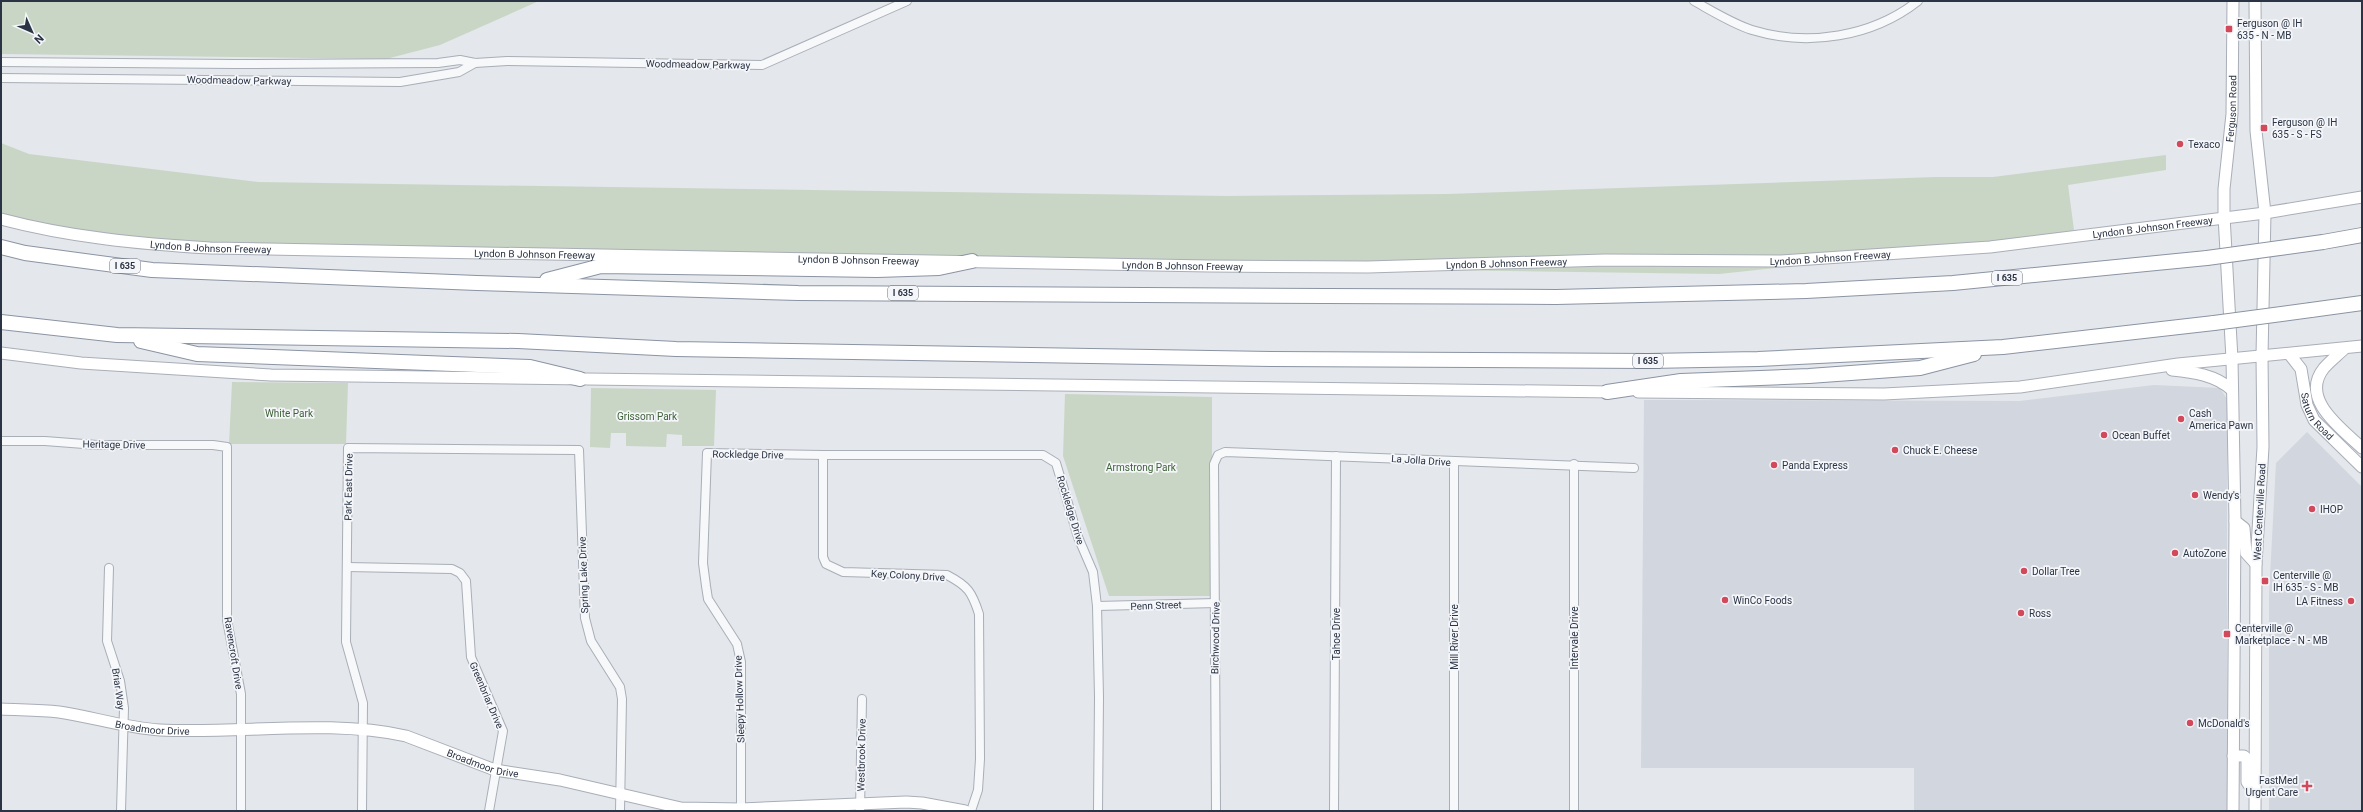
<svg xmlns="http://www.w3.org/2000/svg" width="2363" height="812" font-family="Roboto,sans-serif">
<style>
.built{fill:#d2d6de}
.green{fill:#c9d6c5}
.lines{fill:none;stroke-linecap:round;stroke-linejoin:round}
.street-casing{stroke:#a9aeb7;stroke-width:10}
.secondary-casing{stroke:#a9aeb7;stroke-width:13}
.highway-casing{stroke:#8b94a3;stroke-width:16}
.street{stroke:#f7f8fa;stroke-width:8}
.secondary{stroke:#fff;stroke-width:11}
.highway{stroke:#fff;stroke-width:14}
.highway-bridge-casing{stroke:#8b94a3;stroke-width:16;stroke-linecap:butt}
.highway-bridge{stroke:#fff;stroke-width:14}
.poi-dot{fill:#d1495b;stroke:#f4f6f9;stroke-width:1.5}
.labels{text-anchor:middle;stroke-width:3.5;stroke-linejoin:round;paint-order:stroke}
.shield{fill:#f4f6f9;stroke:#676e7b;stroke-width:1}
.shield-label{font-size:9px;font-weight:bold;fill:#2b3445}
.poi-label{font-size:10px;fill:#2b3445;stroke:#f4f6f9;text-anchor:start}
.street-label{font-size:10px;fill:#2b3445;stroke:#f4f6f9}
.park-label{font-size:10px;fill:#3f6138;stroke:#f4f6f9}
</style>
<rect width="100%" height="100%" fill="#e4e7ec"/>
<g class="built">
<path d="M2154 385 2220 388 2227 399V811H1914V768H1641L1644 400 2020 401Z"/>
<path d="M2307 432 2362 487V811H2269V596L2276 463Z"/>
</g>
<g class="green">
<path d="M1 1H539L440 45 386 59 1 54Z"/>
<path d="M1 143 29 154 259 182 1227 196 1447 194 1935 177H1993L2166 155V170L2068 185 2074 230 2053 239 1719 274 183 252 136 249 23 230 1 221Z"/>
<path d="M232 382 348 383 346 444H229Z"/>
<path d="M591 388 716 390 714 446H682V435L667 434 666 447 626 446V433H611L610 448 590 447Z"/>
<path d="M1065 394 1212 397V596H1109L1063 456Z"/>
</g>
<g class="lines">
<g class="street-casing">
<g id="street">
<path d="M1694 1C1712 11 1733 24 1752 30 1808 47 1872 37 1918 1"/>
<path d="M1 62 235 64 438 63 460 60 475 63 507 61 762 65 907 1"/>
<path d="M1 78 400 82 459 72 475 63"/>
<path d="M1 441H45L97 445H213L227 447V620L241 694V811"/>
<path d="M823 455V557L826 564 843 572 947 575C968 586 972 592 979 614L980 759 978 790 971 811"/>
<path d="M1454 462V811"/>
<path d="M1574 464V811"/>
<path d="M347 567 452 569 460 573 466 581 471 657 503 731 489 811"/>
<path d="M109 568 107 641 120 681 124 708 121 811"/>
<path d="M1097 606 1216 603"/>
<path d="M362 811 363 703 346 642 348 448 579 450 585 618 591 641 620 687 622 699 620 811"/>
<path d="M741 811V662L737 644 708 599 706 586 703 563 707 453 823 455H1043L1056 463 1078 537 1093 572 1097 606 1099 697 1098 811"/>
<path d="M860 811 862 699"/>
<path d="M1216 811 1214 464 1218 455 1225 452 1634 468"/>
<path d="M1334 811 1336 456"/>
</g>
</g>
<g class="secondary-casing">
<g id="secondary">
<path d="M2255 1 2256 131 2265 213 2262 356 2263 447 2256 564 2255 811"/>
<path id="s1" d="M1 219C69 237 140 244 210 248L1209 266 1368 267 1605 260 1781 261 1990 247 2265 213 2362 197"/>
<path d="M2344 349C2338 355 2330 361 2324 368 2299 399 2342 429 2362 448"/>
<path d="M1 353 81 363 271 375 1614 392"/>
<path id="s2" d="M2290 355 2301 369 2307 405 2314 420 2362 467"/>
<path d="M2172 370C2193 372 2216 375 2232 390"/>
<path d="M1638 392 1884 394 2020 387 2178 364 2362 346"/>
<path d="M2235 521 2244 528 2246 553 2256 564"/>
<path id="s3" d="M1 709C20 710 40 710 59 712 93 717 126 728 160 730 240 734 329 719 406 736L495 770 560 780 681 808 741 809 906 802 922 803 965 811"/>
<path d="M2233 756H2244L2247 759V782L2255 794"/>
<path id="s4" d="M2233 811 2235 521 2232 359 2224 216V189L2232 114 2233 1"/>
</g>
</g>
<g class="highway-casing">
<g id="highway">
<path d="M2323 242 2362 235"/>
<path d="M1 247 25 253 152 270 477 283 798 293 1326 296 1556 297 1806 291 1953 283 2207 258"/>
<path d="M547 280 601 266 877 270 939 268 972 261"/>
<path d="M2311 310 2362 303"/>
<path d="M1 322 117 335 518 341 676 349 1271 359 1648 361 1758 359 2003 347 2214 323"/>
<path d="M141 341 197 354 530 367 580 379"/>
<path d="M1607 392 1681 381 1809 376 1920 368 1974 354"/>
</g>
</g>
<use href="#street" class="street"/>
<use href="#secondary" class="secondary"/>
<use href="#highway" class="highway"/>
<g class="highway-bridge-casing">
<g id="highway-bridge">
<path d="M2207 258 2323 242"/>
<path d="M2214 323 2311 310"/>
</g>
</g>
<use href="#highway-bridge" class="highway-bridge"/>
</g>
<g class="poi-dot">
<rect x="2225" y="25" width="8" height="8" rx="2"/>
<rect x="2260" y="124" width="8" height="8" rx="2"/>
<circle cx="2180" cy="144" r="4"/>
<circle cx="2181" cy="419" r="4"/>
<circle cx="2104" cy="435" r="4"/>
<circle cx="1895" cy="450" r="4"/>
<circle cx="1774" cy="465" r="4"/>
<circle cx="2195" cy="495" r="4"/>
<circle cx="2312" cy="509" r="4"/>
<circle cx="2175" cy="553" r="4"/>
<circle cx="2024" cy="571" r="4"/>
<rect x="2261" y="577" width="8" height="8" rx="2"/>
<circle cx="1725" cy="600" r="4"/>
<circle cx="2351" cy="601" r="4"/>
<circle cx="2021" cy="613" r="4"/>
<rect x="2223" y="630" width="8" height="8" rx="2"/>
<circle cx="2190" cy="723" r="4"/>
<path d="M2305 780h4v4h4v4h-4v4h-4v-4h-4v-4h4z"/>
</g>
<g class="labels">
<g class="shield">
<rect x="110" y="259" width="30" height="14" rx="3"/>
<rect x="1992" y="271" width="30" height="14" rx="3"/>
<rect x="888" y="286" width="30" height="14" rx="3"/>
<rect x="1633" y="354" width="30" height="14" rx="3"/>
</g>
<g class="shield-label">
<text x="125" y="269">I 635</text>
<text x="2007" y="281">I 635</text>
<text x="903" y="296">I 635</text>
<text x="1648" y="364">I 635</text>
</g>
<g class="poi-label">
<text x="2237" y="27">Ferguson @ IH<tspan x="2237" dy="12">635 - N - MB</tspan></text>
<text x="2272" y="126">Ferguson @ IH<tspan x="2272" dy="12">635 - S - FS</tspan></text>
<text x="2188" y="148">Texaco</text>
<text x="2189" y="417">Cash<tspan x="2189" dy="12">America Pawn</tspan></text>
<text x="2112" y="439">Ocean Buffet</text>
<text x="1903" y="454">Chuck E. Cheese</text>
<text x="1782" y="469">Panda Express</text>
<text x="2203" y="499">Wendy's</text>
<text x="2320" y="513">IHOP</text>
<text x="2183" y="557">AutoZone</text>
<text x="2032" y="575">Dollar Tree</text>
<text x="2273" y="579">Centerville @<tspan x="2273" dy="12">IH 635 - S - MB</tspan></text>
<text x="1733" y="604">WinCo Foods</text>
<text x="2343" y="605" text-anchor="end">LA Fitness</text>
<text x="2029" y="617">Ross</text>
<text x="2235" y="632">Centerville @<tspan x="2235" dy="12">Marketplace - N - MB</tspan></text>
<text x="2198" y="727">McDonald's</text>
<text x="2298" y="784" text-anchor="end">FastMed<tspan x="2298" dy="12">Urgent Care</tspan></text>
</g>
<g class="street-label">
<text transform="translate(698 64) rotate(1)" y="4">Woodmeadow Parkway</text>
<text transform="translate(239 80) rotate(1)" y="4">Woodmeadow Parkway</text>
<text dy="4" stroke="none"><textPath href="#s4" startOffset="703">Ferguson Road</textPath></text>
<text dy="4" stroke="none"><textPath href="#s1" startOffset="2156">Lyndon B Johnson Freeway</textPath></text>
<text dy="4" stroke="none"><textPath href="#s1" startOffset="212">Lyndon B Johnson Freeway</textPath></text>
<text dy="4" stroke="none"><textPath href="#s1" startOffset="536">Lyndon B Johnson Freeway</textPath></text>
<text dy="4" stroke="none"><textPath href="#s1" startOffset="1832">Lyndon B Johnson Freeway</textPath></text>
<text dy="4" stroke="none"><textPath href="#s1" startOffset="860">Lyndon B Johnson Freeway</textPath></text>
<text dy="4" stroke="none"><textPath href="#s1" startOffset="1508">Lyndon B Johnson Freeway</textPath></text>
<text dy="4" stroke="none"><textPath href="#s1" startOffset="1184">Lyndon B Johnson Freeway</textPath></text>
<text dy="4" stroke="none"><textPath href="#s2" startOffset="69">Saturn Road</textPath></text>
<text transform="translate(114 444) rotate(1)" y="4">Heritage Drive</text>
<text transform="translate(748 454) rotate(1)" y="4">Rockledge Drive</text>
<text transform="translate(1421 460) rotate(4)" y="4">La Jolla Drive</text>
<text transform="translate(348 487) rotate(-89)" y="4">Park East Drive</text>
<text transform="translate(1071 510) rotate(73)" y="4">Rockledge Drive</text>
<text transform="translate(2259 512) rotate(-87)" y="4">West Centerville Road</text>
<text transform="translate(583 575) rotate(-92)" y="4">Spring Lake Drive</text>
<text transform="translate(908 575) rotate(3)" y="4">Key Colony Drive</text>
<text transform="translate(1156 605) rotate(-2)" y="4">Penn Street</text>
<text transform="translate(1336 634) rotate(-90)" y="4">Tahoe Drive</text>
<text transform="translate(1454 637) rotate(-90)" y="4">Mill River Drive</text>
<text transform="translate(1215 638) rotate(-89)" y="4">Birchwood Drive</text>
<text transform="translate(1574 638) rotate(-90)" y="4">Intervale Drive</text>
<text transform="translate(234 653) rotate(81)" y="4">Ravencroft Drive</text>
<text transform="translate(119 689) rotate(82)" y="4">Briar Way</text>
<text transform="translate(487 695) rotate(67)" y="4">Greenbriar Drive</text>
<text transform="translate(739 699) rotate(-92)" y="4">Sleepy Hollow Drive</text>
<text dy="4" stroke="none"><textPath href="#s3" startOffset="153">Broadmoor Drive</textPath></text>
<text transform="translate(861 755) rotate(-89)" y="4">Westbrook Drive</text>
<text dy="4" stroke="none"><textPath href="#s3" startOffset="489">Broadmoor Drive</textPath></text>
</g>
<g class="park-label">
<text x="289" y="417">White Park</text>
<text x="647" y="420">Grissom Park</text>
<text x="1141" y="471">Armstrong Park</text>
</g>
</g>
<rect width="2363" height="812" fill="none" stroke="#2b3445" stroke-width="4"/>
<g transform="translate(32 32) rotate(135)" stroke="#f4f6f9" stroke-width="3" paint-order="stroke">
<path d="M0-3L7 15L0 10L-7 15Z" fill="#2b3445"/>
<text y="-6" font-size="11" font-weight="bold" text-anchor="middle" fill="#2b3445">N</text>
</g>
</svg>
